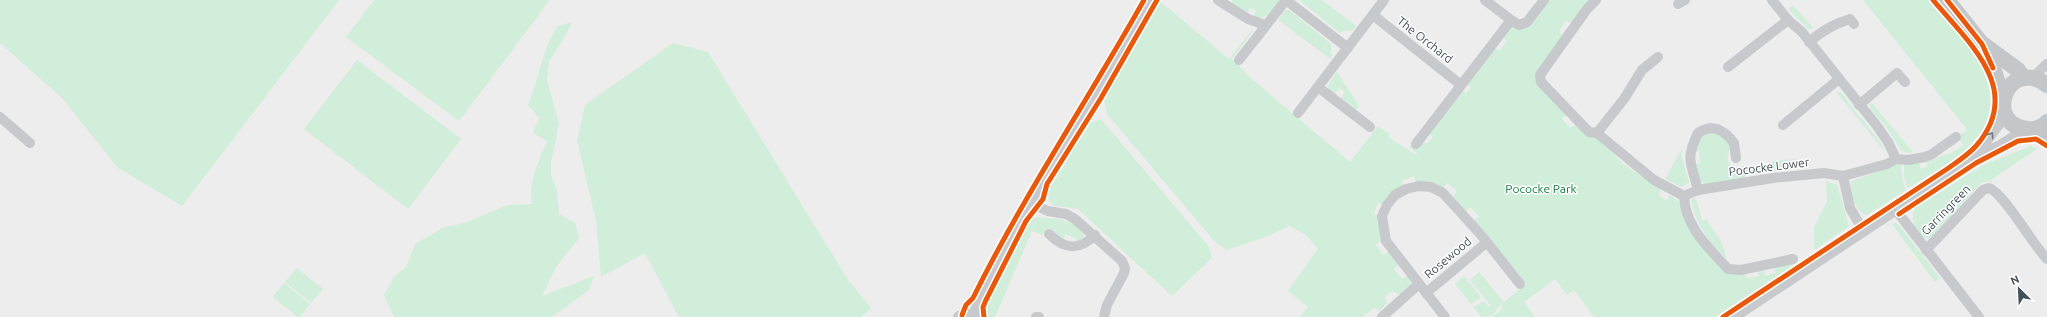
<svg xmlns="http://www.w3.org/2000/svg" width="2047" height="317" font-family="Ubuntu,sans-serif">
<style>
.green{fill:#d0eeda}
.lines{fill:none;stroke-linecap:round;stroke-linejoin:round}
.minor{stroke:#c7c9cc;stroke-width:10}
.tertiary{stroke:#c7c9cc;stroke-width:12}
.primary{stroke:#c4c7ca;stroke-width:16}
.cycleway-casing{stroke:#fff;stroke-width:8}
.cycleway{stroke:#e8590c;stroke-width:5}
.oneway{stroke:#727a82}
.labels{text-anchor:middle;stroke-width:3;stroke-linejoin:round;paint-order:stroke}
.street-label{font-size:12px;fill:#44505a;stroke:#fff}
.park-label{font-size:12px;fill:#147c43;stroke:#fff}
</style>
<rect width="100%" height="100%" fill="#eeeded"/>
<g class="green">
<path d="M0 0H339L182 206 118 168 62 98 0 43Z"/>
<path d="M374 0H547L549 1 459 121 346 37Z"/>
<path d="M1232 0H1280C1272 10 1267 21 1254 16L1256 10 1250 8 1248 13 1232 6Z"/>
<path d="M1299 0H1322L1356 26 1352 31H1343L1340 33Z"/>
<path d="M1549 0H1591L1571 23 1565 21 1559 32 1564 36 1538 71 1566 115 1562 119 1570 128 1575 124 1586 135 1600 139 1622 163 1659 188 1661 191 1659 195 1666 201 1670 195 1680 203 1684 211 1685 222 1699 244 1726 272 1737 275 1745 273 1747 278 1759 276 1757 270H1764L1765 276 1775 273 1774 267 1790 263 1792 266 1715 317H1594L1574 290 1567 295 1555 279 1524 302 1535 317H1492L1501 310 1502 304 1526 284 1474 220 1479 216 1470 207 1466 211 1453 196 1457 191 1447 183 1443 188 1416 183 1414 176 1402 181 1404 187 1384 205 1378 203 1374 214 1379 216 1381 241 1376 245 1383 255 1389 252 1399 265 1394 269 1402 279 1408 275 1411 281V285L1400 295 1392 291 1385 297 1387 303 1379 312 1375 307 1362 317H1300L1308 307 1288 291 1318 249 1306 235 1289 226 1268 236 1226 250 1215 242 1107 114 1104 101 1161 2 1229 59 1251 31H1253L1232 59 1252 79 1350 162 1378 126 1390 134 1388 137 1416 155 1417 153 1409 147 1412 144 1423 141 1427 144 1433 137 1429 134 1462 89 1466 93 1471 87 1466 83 1494 47 1499 51 1507 41 1502 37 1511 25 1531 23Z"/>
<path d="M1863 0H1928C1965 43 2024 96 1966 149 1949 164 1928 176 1908 188L1904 176V162L1918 161 1921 169 1928 166 1926 162C1941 155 1950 155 1964 145L1957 137 1966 131V128Z"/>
<path d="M1793 5 1814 29H1808L1788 9Z"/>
<path d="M1285 10H1289L1331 44V52L1332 56 1330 59 1278 20Z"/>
<path d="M572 22 565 37 549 61 547 80 559 124 551 162V175L557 191 559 214 575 223 579 238 556 267 542 296 594 276 589 290 552 317H394L384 295 394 277 406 267 415 244 444 227 465 223 507 205 532 204C528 182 539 161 547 141L533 133 539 118 528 105C540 78 541 50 558 26Z"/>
<path d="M673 43 708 52 848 280 871 308 861 317H679L645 253 601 277 596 220 577 141 585 105Z"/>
<path d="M357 60 461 139 408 209 304 129Z"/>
<path d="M1337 72 1359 106 1355 111 1340 99 1345 92 1339 88 1334 94 1328 89 1329 83Z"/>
<path d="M1836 92H1841L1860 118 1861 117 1880 142 1886 153Z"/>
<path d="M1871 102 1913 152 1907 153 1901 150 1886 126 1871 110 1870 107Z"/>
<path d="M1101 119 1209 247 1212 258 1172 296 1078 209 1055 206 1049 202 1048 191 1091 122Z"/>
<path d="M1708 131 1722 135 1731 146C1728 154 1724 162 1734 167L1772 165V161L1797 159 1803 167 1746 175 1744 178 1705 185 1701 181 1693 164 1700 163 1699 152 1694 151 1695 142Z"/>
<path d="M2031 146 2037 149 1991 180 1993 183 1989 181 1981 183 1933 236 1927 239C1916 233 1910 221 1914 209L1983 165Z"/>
<path d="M1683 147 1681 155 1689 182 1682 187 1665 179Z"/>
<path d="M1899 164 1901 165 1903 182 1906 190 1867 215C1856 213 1847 191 1852 181Z"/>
<path d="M1826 181 1837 185 1849 226 1816 249H1814V227L1827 202Z"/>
<path d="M1693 198H1696L1702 221 1706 219 1722 243 1727 259C1709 243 1696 224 1691 200Z"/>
<path d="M1037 217C1052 219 1080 218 1084 237L1076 242V238L1065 234 1063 240 1050 228 1046 229 1042 235 1032 231 995 317H988L987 304 996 283 1025 228 1032 219Z"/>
<path d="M1895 223 1899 225 1940 278 1935 282 1892 224Z"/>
<path d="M297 268 323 289 311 303 285 282Z"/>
<path d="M1479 272 1504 302C1495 309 1496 317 1482 317L1473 307 1484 301 1489 307 1491 306 1470 280Z"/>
<path d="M1464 276 1481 297 1471 304 1455 284Z"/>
<path d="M284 283 310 304 300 317H298L273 297Z"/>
</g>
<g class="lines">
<g class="minor">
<path d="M1218 0 1248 19 1265 25"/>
<path d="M1286 0 1348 48"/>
<path d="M1485 0 1511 20 1519 25 1527 22 1544 0"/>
<path d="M1596 0 1587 9 1540 75 1541 82 1589 132 1597 133 1654 180 1684 196 1698 190 1773 178 1824 173 1843 176"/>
<path d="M1772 0 1788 20 1802 32 1877 126 1888 142 1896 159"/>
<path d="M1678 4 1685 0"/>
<path d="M1373 15 1461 85"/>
<path d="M1809 42C1822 31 1833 24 1850 19L1854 24"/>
<path d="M1239 60 1286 0"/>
<path d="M1728 67 1788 20"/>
<path d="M2032 78 2047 64"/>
<path d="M1318 87 1370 127"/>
<path d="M1859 105 1897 73 1905 82"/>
<path d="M1298 113 1384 0"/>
<path d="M0 117 30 143"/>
<path d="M1783 125 1839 79"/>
<path d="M1597 133 1624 99 1642 70 1658 57"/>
<path d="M1416 144 1511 20"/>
<path d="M1698 190C1691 162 1685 160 1698 133 1713 123 1724 130 1734 143L1736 158"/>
<path d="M1684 196C1685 227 1709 248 1728 269L1741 270 1793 259"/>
<path d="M1030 203 1048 211 1066 214 1075 219 1122 261 1125 268 1124 273 1107 305 1104 317"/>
<path d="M1895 209 1979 317"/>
<path d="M1863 230 1850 208 1843 176 1887 164 1896 159 1908 160 1925 157 1932 154 1956 137"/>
<path d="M1049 234C1065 250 1079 251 1095 235"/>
<path d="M1926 250 1983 190 1989 188C2003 192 2033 245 2047 259"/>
<path d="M1426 293 1486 243"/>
<path d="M1036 317H1039"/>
<path d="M1382 317 1419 284"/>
<path d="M1445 317 1386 241 1382 216 1387 205 1395 195 1406 189 1419 186 1431 187 1443 193 1481 235 1520 284"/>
</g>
<g class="tertiary">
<path d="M1975 155 2000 122 2003 108"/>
<path d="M973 316 1009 240 1030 203 1092 101 1150 0"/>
<path d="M959 317 965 314 974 317"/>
<path d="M1733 317 1973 158C1990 151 2011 143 2022 129"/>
</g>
<g class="primary">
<path d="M1947 0 1982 44 1993 68 2003 98"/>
<path d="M1984 45 2018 70 2024 78"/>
<path d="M2047 85C2007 55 1982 125 2028 129 2034 130 2043 127 2047 122"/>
<path d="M2032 130 2047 140"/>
</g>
<g class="cycleway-casing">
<g id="cycleway">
<path d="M1947 0 1982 44 1993 68"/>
<path d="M1899 214 1976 163 2018 141 2036 139 2047 146"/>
<path d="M962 315 966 305 973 298C1024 195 1088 100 1144 0"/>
<path d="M984 317 983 307 986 300 1026 221 1043 199 1047 184 1101 98 1157 0"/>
<path d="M1723 317 1947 169C1957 162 1968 155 1976 146 2025 90 1969 43 1933 0"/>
</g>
</g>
<use href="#cycleway" class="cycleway"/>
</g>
<defs><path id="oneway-chevron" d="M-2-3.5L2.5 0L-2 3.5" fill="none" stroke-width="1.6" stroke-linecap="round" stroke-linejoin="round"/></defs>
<use class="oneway" href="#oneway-chevron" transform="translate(1991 135) rotate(-55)"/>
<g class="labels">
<g class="street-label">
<text transform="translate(1425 40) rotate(38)" y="4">The Orchard</text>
<text transform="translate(1769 167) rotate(-7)" y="4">Pococke Lower</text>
<text transform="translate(1946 210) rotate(-46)" y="4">Garringreen</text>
<text transform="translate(1448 258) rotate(-40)" y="4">Rosewood</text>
</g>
<g class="park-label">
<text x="1541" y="193">Pococke Park</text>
</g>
</g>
<g transform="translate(2019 289) rotate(336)" stroke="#ffffff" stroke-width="3" paint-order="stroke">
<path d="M0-3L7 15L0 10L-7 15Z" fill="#44505a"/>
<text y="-6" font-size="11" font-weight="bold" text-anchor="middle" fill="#44505a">N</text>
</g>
</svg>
